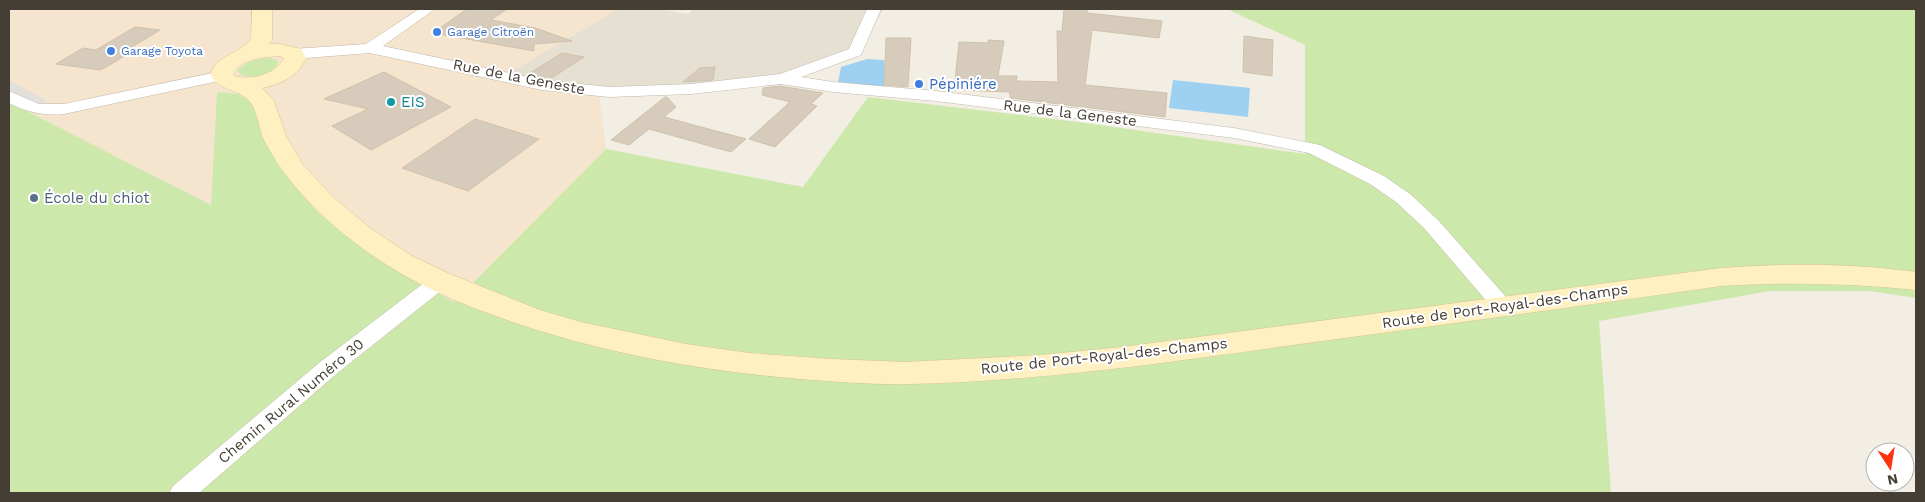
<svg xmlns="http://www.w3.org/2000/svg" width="1925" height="502" font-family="'Work Sans',sans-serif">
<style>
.residential{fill:#e6e0d2}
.commercial{fill:#f5e4ce}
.green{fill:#cde8ab}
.parking{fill:#e3e0dc}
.water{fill:#9ed0f1}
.building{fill:#d7ccbc;stroke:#cfc1ac}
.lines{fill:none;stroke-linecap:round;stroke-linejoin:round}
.street-casing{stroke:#c1b8a9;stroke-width:1}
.secondary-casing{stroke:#d7c494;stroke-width:1}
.street{fill:#fff;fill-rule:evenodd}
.secondary{fill:#fff0c1;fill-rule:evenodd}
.shop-dot{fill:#3f7fe0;stroke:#fff;stroke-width:2}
.culture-dot{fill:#0f9aa8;stroke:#fff;stroke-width:2}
.service-dot{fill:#5c6f8a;stroke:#fff;stroke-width:2}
.labels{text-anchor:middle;stroke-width:4;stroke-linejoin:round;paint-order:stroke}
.far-shop-label{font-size:12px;fill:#366cbe;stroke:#fff;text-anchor:start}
.street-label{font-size:15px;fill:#443e34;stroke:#fff}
.shop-label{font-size:15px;fill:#366cbe;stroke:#fff;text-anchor:start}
.culture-label{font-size:15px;fill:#0d838f;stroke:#fff;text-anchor:start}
.service-label{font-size:15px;fill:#4e5e75;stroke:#fff;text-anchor:start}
</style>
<rect width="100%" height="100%" fill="#f2eee4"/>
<path class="residential" d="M618 9H657L688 14 694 9H883L858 55 832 66 701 90 599 95 507 74Z"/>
<path class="commercial" d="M18 9H618L508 74 599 95 606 149 454 302 383 262 318 212 279 167 253 103 238 94 217 92 211 205 9 102V12Z"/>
<g class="green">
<path d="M1227 9H1916V298L1870 291H1770L1599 321 1611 493H9V102L211 205 217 92 238 94 253 103 279 167 318 212 383 262 454 302 606 149 803 187 868 97 1078 122 1305 154V45Z"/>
<path d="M271 58 278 61V64C272 75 248 82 238 72V70C247 61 259 58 271 58Z"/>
</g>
<path class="parking" d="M9 80 47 101 31 108 9 96Z"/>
<g class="water">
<path d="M867 59 884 60V87L838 82 841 67Z"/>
<path d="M1173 80 1250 88 1248 117 1169 108Z"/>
</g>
<g class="building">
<path d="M467 9H507L491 20 535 28 572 41 534 44V51L433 33Z"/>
<path d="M1064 9H1087V13L1162 21 1159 38 1092 30 1085 85 1167 93 1165 117 1010 98V92L954 90 959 42 988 43V40L1004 41 998 76H1017L1016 81 1058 82 1057 31H1062Z"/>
<path d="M135 27 160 30 122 53 128 54 101 70 56 64 83 48 96 50Z"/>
<path d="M1244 36 1273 40 1272 76 1243 72Z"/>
<path d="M886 38H911L908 87 884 85Z"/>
<path d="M562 53 584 57 550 79 527 75Z"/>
<path d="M715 67 713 80 683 82 700 68Z"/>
<path d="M384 72 451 107 371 150 332 126 368 109 324 99Z"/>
<path d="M780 86 823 93 811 104 817 106 775 147 749 139 790 102 762 95 763 88Z"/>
<path d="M665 97H667L676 107 664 117 746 139 731 152 649 129 629 145 611 140Z"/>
<path d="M475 119 539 139 468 191 402 168Z"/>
</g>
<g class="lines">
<g class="street-casing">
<g id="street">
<path d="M419 9H435L383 46 542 80 609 87 691 84 780 74 849 49 867 9H881L861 55 801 77 833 82 936 91 1234 128 1320 145 1384 176 1410 194 1438 220 1514 306 1511 311 1503 313 1495 311 1424 228 1396 202 1370 184 1309 153 1234 138 936 101 833 92 781 84 691 94 609 97 542 90 370 53 293 59 287 57 285 54 287 51 293 49 366 44Z"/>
<path d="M222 71 228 73 230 76 228 79 64 114C43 116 27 112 9 103V91L39 104H64Z"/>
<path d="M440 274 447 276 450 281 447 286 335 375 199 493H169L173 486 319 363 433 276Z"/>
</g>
</g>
<g class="secondary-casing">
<path id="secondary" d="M252 9H272V41L269 44H280L301 49 306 58C298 77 281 84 262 88L274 101 286 136 303 165 333 197 370 228 412 256 450 274 540 310 581 322 686 344 749 353 832 359 905 362 1040 355 1122 347 1721 268C1786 263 1851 263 1916 272V290C1851 283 1787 282 1721 286 1581 306 1440 325 1300 344 1170 362 1041 381 910 384 877 385 844 382 812 380 722 373 633 359 547 333 478 312 405 284 349 238 315 211 284 179 264 140 259 129 258 112 250 102 239 88 221 92 211 76 212 61 228 56 238 50 243 47 247 43 251 39ZM279 56 284 58C277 74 248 82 233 75 238 59 264 57 279 56Z"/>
</g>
<use href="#street" class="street"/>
<use href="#secondary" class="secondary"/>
</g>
<g class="shop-dot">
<circle cx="437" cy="32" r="5"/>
<circle cx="111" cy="51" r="5"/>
<circle cx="919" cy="84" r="5"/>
</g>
<circle class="culture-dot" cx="391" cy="102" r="5"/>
<circle class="service-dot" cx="34" cy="198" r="5"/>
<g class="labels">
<g class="far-shop-label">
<text x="447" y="36">Garage Citroën</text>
<text x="121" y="55">Garage Toyota</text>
</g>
<g class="street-label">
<text transform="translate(519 77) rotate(11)" y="5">Rue de la Geneste</text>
<text transform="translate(1070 113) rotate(7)" y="5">Rue de la Geneste</text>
<text transform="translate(1505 306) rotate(-8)" y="5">Route de Port-Royal-des-Champs</text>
<text transform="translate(1104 356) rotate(-6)" y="5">Route de Port-Royal-des-Champs</text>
<text transform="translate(291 401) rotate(-40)" y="5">Chemin Rural Numéro 30</text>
</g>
<g class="shop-label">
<text x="929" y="89">Pépiniére</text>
</g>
<g class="culture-label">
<text x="401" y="107">EIS</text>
</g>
<g class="service-label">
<text x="44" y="203">École du chiot</text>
</g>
</g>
<rect width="1925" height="502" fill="none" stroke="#443e34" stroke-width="20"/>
<g transform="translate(1890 467) rotate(168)"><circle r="24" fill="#ffffff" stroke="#b4b2ae"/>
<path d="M0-4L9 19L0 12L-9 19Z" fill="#ff310e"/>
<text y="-8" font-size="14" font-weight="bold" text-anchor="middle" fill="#443e34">N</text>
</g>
</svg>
